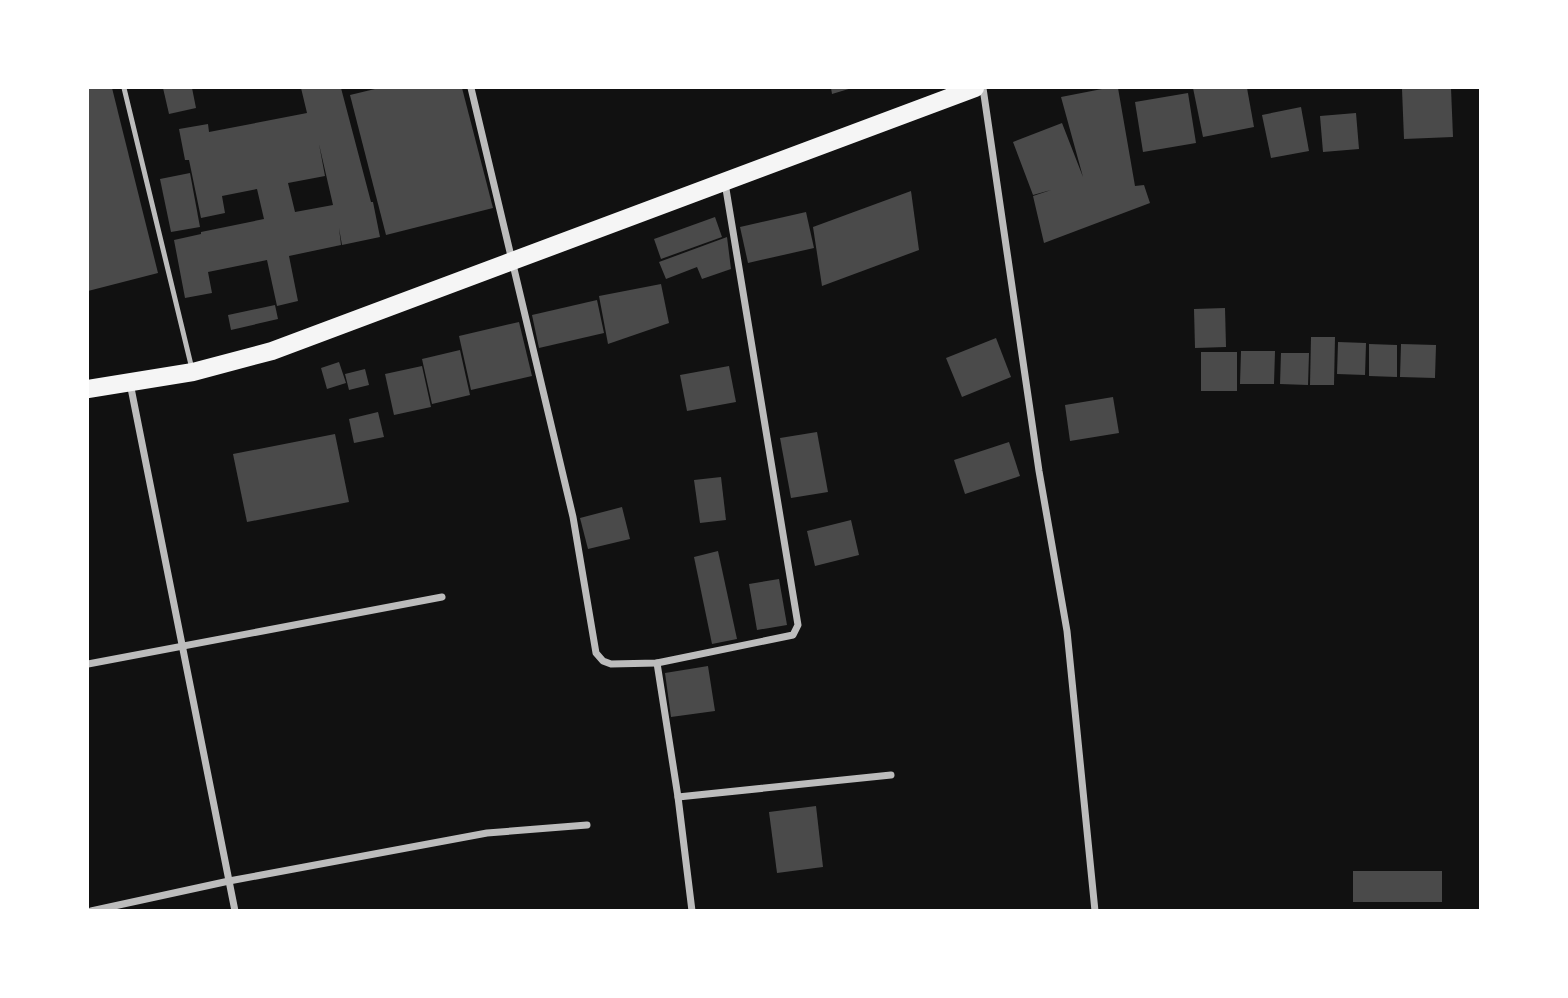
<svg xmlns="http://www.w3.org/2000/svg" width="1568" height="998" font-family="'Fira Sans Condensed',sans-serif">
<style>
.building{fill:#4a4a4a;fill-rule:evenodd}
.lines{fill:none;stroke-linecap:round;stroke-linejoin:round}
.service{stroke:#bcbcbc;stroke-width:5}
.minor{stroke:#bcbcbc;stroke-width:7}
.primary{stroke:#f5f5f5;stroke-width:18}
</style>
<rect width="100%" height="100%" fill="#111"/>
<g class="building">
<path d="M88 88H112L158 273 88 291Z"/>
<path d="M163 88H192L196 108 169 114Z"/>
<path d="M301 88H341L371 202H373L380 237 342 245 339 228 341 245 289 256 298 301 277 306 267 260 208 272 212 293 185 298 174 240 201 234V232L264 219 257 189 222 196 225 213 201 218 189 160H185L179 129 208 124 209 132 307 113ZM319 144 333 205 295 212 288 183 325 176Z"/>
<path d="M379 88H462L493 208 386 235 350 95Z"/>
<path d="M831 88H852L832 94Z"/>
<path d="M1107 88H1118L1135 186 1144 185 1150 203 1044 243 1033 196 1051 190 1033 195 1013 142 1062 123 1083 177 1061 97Z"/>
<path d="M1193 88H1247L1254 127 1203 137Z"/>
<path d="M1451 88 1453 137 1404 139 1402 89Z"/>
<path d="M1188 93 1196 143 1143 152 1135 102Z"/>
<path d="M1301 107 1309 151 1271 158 1262 115Z"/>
<path d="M1356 113 1359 149 1323 152 1320 116Z"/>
<path d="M190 173 200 227 171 232 160 179Z"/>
<path d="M911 191 919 250 822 286 813 227Z"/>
<path d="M806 212 814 248 748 263 740 227Z"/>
<path d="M715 217 722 237 661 259 654 239Z"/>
<path d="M727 237 731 269 702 279 697 267 666 279 659 262Z"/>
<path d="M661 284 669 323 608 344 599 296Z"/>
<path d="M597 300 604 333 539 348 532 315Z"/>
<path d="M275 305 278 319 231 330 228 315Z"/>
<path d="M1225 308 1226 347 1195 348 1194 309Z"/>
<path d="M519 322 532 376 471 390 459 336Z"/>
<path d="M1311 337H1335L1334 385H1310Z"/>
<path d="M996 338 1011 377 962 397 946 358Z"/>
<path d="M1338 342 1366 343 1365 375 1337 374Z"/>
<path d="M1369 344 1397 345V377L1369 376Z"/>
<path d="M1401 344 1436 345 1435 378 1400 377Z"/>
<path d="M460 350 470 395 432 404 422 359Z"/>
<path d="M1241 351H1275L1274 384H1240Z"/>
<rect x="1201" y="352" width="36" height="39"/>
<path d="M1281 353H1309L1308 385 1280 384Z"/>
<path d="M339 362 346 383 327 389 321 368Z"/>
<path d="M422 366 431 407 394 415 385 374Z"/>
<path d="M729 366 736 402 687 411 680 375Z"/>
<path d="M365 369 369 385 349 390 345 374Z"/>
<path d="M1113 397 1119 433 1070 441 1065 405Z"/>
<path d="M378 412 384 437 354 443 349 419Z"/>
<path d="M817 432 828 492 791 498 780 438Z"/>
<path d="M335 434 349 502 247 522 233 454Z"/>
<path d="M1009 442 1020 476 965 494 954 460Z"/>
<path d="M721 477 726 520 700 523 694 480Z"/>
<path d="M622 507 630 539 588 549 580 518Z"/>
<path d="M851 520 859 555 815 566 807 531Z"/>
<path d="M718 551 737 639 712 644 694 557Z"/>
<path d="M779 579 787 625 757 630 749 584Z"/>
<path d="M708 666 715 711 671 717 665 673Z"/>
<path d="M816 806 823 867 777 873 769 812Z"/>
<rect x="1353" y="871" width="89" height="31"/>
</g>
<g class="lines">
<path class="service" d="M124 88 192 369"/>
<g class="minor">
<path d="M471 88 573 517 596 653 603 661 611 664 657 663 793 635 798 625 725 183"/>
<path d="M983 88 1039 471 1067 631 1095 911"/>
<path d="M130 383 235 911"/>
<path d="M657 663 678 797 692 911"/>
<path d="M88 664 442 597"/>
<path d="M678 797 891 775"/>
<path d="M91 911 229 881 487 833 587 825"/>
</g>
<path class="primary" d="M88 389 193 372 272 351 975 88"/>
</g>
<rect width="1568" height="998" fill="none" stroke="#ffffff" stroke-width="178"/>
</svg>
